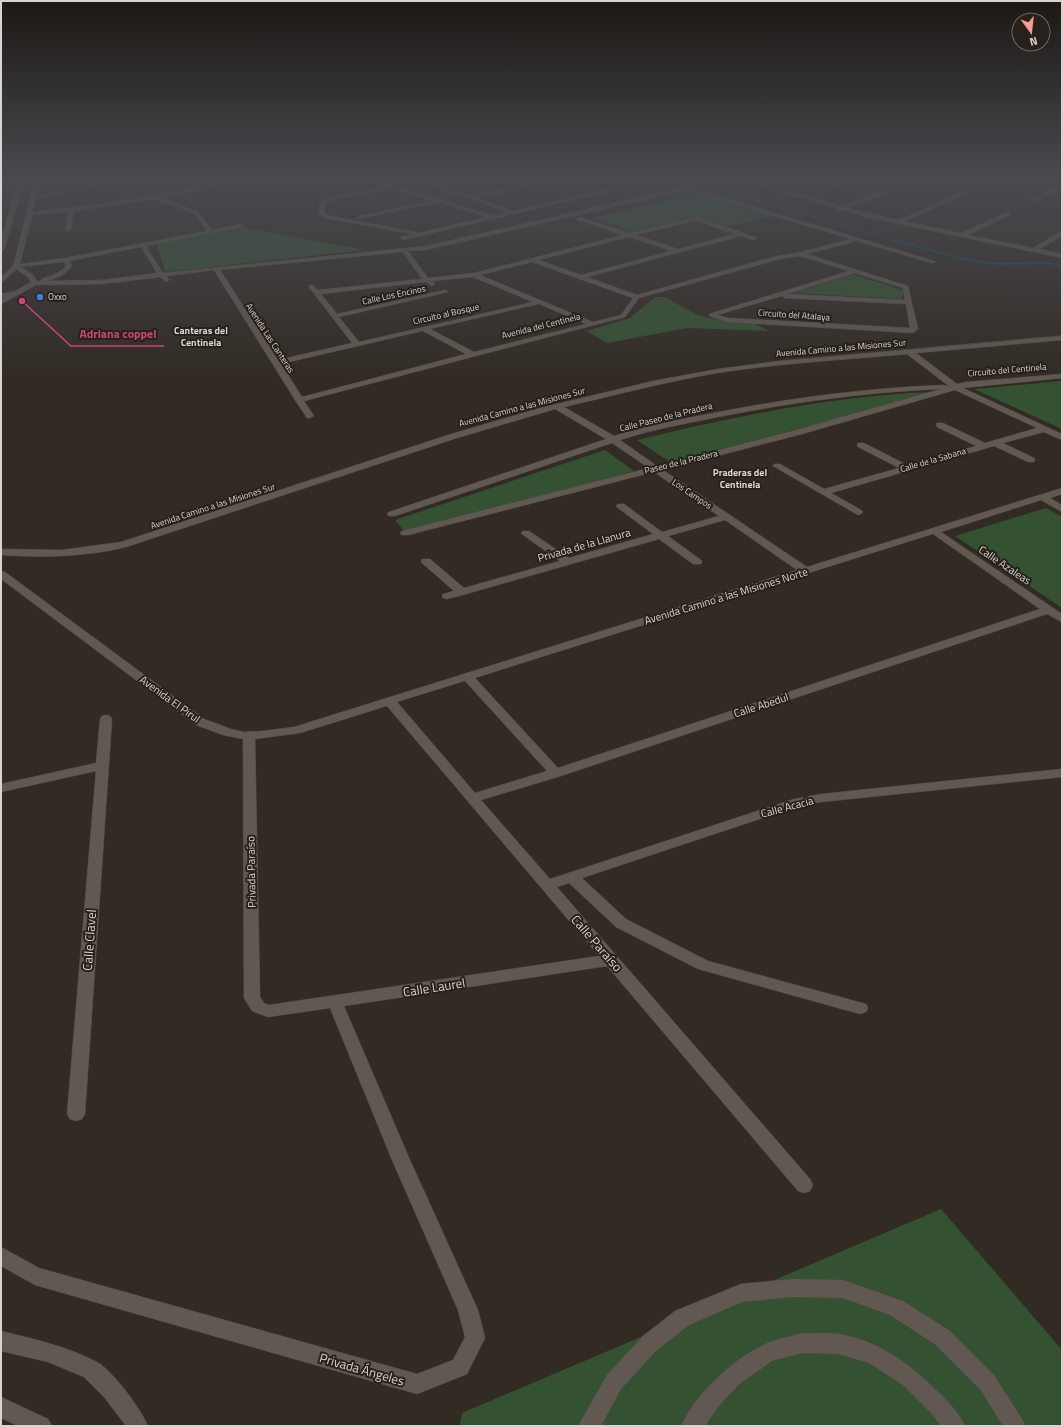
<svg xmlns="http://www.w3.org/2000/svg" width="1063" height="1427" font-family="'Titillium Web',sans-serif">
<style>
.green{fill:#345231}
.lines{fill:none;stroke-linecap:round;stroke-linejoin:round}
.stream{fill:#114e61;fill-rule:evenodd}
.service-casing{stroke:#4f4944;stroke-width:1}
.minor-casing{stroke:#4f4944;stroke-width:1}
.secondary-casing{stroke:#4f4944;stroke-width:1}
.service{fill:#605851;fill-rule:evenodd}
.minor{fill:#605851;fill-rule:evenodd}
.secondary{fill:#605851;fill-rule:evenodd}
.shop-dot{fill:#3f7fe0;stroke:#28211b;stroke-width:1.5}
.labels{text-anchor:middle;stroke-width:4;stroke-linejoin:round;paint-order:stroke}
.far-street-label{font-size:9px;fill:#d9d4d0;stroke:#28211b}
.far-poi-label{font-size:9px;fill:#d9d4d0;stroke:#28211b;text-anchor:start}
.far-neighbourhood-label{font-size:10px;font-weight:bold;fill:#d9d4d0;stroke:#28211b}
.street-label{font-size:11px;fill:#d9d4d0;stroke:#28211b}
.near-street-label{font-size:13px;fill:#d9d4d0;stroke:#28211b}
.leader{fill:none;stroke:#c84778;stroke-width:1.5}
.callout-dot{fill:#c84778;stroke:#28211b;stroke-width:1.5}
.callout-label{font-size:12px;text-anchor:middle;font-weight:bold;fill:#c84778;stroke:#28211b;stroke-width:4;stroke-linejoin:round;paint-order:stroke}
</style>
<rect width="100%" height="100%" fill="#322b24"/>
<g class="green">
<path d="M697 193 774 216 727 226 695 218 634 233 594 218Z"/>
<path d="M235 226 365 250 165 272 156 242Z"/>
<path d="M853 274 905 291 901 299 793 293Z"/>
<path d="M655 297H664L698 315 723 321 751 322 769 331 687 328 607 343 587 331 630 318Z"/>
<path d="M1062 381V429L974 389Z"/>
<path d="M931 392 917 398 670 462 637 440C734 417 831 396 931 392Z"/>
<path d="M605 450 634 471 406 533 395 520Z"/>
<path d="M1046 508 1062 517V608L955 536Z"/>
<path d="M941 1209 1062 1350V1426H460L462 1413Z"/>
</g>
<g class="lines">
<path class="stream" d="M682 180H687L962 258 998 263 1048 262 1062 264V266L1048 264 998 265 962 260Z"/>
<g class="service-casing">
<path id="service" d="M142 180 168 184 166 185 133 181 107 183 34 199 32 198 107 181Z"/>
</g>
<g class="minor-casing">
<g id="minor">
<path d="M229 180H239L194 191 161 197 198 211 212 230 241 224 244 226 146 246 163 273 426 246 687 186 937 262 932 263 857 241 807 254 908 286 918 329 913 333 727 322 709 316V314L849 271 800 256 780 259 639 298 625 317 304 401 314 416 310 418H307L295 400 214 270 166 276 169 280 166 282 160 277 102 284 36 285 1 304V299L31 282 27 276 14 268V265L65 258 207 231 194 213 154 199 74 211 71 230 68 232 65 230 68 212 30 215 27 213 28 212 109 203 188 189ZM687 190 851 239 801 252 777 256 637 295 587 277 741 236 754 240 757 238 698 217 630 233 579 217 576 219 577 220 623 235 474 273 428 278 408 251 426 250ZM693 221H697L735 234 678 249 636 235ZM629 237 671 251 581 275 539 260ZM141 247 157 273 102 280 48 281 60 276 68 271 72 266 70 261ZM403 252 422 279 318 290 313 285H309V287L352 343 278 360 220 270ZM64 262 66 266C60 273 50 276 42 279L41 281H37L32 274 21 267ZM532 262 633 298 621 315 593 322 480 275ZM855 273 903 288 905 300 787 294ZM473 277 533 302 359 342 339 317 448 292 445 290 337 314 321 294 425 282 432 286 435 284 433 281ZM782 296 785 298 906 304 910 328 728 318 718 315ZM539 304 586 324 474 352 430 329ZM423 331 466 354 302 397 281 364Z"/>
<path d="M369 180H375L383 184 400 187 493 216 507 212 417 180C424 180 429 183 436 184 445 185 457 180 467 180L442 186 470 196 546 180H555L476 198 513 211 625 185 628 187 403 240 401 239V237L412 234 325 218 318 213 320 202 327 198 383 187ZM392 188 433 201 359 216 356 218 357 219 439 202 486 217 419 233 327 215 324 212 326 203 331 200Z"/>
<path d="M739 180H747L841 206 890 188H894V190L847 208 899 220 964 191 967 193 966 194 905 221 961 233 1008 212 1011 214 1010 215 968 235 1033 248 1062 231V236L1039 249 1062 254V258L866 217 842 210 839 211 837 208Z"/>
<path d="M809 180H818L848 187 845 189Z"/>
<path d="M1062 184V188L1035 201 1030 200Z"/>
<path d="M1062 336V340L916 353 957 384 966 382 1062 374V378L963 388 1062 434V440L1044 432 1003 443 1034 458 1035 460 1034 462H1028L994 446 831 493 861 510 863 512 861 514 858 515 773 466 774 464H780L824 489 899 468 858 447 857 445 858 443H864L907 465 976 446 937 427 936 425 937 423H943L985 443 1037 428 955 390 802 434 663 470 807 567 1062 488V494L1050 498 1062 505V512L1041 500 941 532 1062 614V622L1047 614 561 776 481 800 550 879 794 799 821 794 1062 769V777L821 802 796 807 582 878 626 919 708 961 866 1004 868 1008 866 1012 860 1014 698 969 616 927 569 883 557 887 810 1179 813 1185 810 1191 804 1193 798 1191 607 966 344 1006 410 1160 478 1310 485 1338 467 1374 417 1394 35 1285 1 1266V1247L39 1268 417 1374 453 1360 465 1337 458 1310 392 1160 330 1008 268 1017 252 1011 244 998 243 739 223 735 196 725 1 579V571L5 572 204 719 231 729 244 732 262 731 294 727 797 570 725 520 668 536 701 560 702 562 701 564H693L659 539 466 594 447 599 443 598 442 596 443 594 454 591 422 563 421 561 422 559H430L464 588 560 561 523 535 521 533 523 531H529L569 558 653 534 618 508 616 506 618 504H624L662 532 719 516 654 472 408 535H402L400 533 402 531 649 468 612 443 395 516H389L387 514 389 512 606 439 555 409 454 439 126 547C85 557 43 558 1 555V549L62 550 121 542 448 435 540 408 653 381 718 369 779 361ZM907 354 950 387 944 385C870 388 797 397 724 411 687 418 650 425 614 436L564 407C615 395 665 382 717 373 780 363 844 360 907 354ZM941 389 796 430 657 466 620 440C654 429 689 423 723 416 795 402 867 392 941 389ZM933 534 1040 609 558 768 475 678ZM465 681 547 771 475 793 397 702ZM387 706 599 956 269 1005 264 1003 260 997 255 739 300 733Z"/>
<path d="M106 715 110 716 112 719 85 1114 82 1119 76 1121 70 1119 67 1114 96 771 1 792V784L96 763 100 719 102 716Z"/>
<path d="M793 1279 843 1280 903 1301 950 1331 994 1375 1022 1419 1026 1426H1003L980 1389 936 1345 890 1315 843 1298 793 1297 742 1302 689 1325 657 1350 621 1389 601 1426H578L607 1375 643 1336 675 1311 741 1284Z"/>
<path d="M1 1331C34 1339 66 1346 97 1362 113 1371 141 1409 148 1426H126L104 1397 84 1377 48 1362 1 1351Z"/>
<path d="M802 1333C814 1334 827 1332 839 1334 876 1340 908 1362 934 1388 946 1399 958 1411 965 1426H941L933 1415 903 1385 869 1363 839 1354 802 1353 772 1361 738 1385 718 1407 705 1426H681C694 1396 732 1360 761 1346 773 1339 789 1337 802 1333Z"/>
<path d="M1 1397 48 1419 52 1426H18L1 1418Z"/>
</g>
</g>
<g class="secondary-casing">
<g id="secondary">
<path d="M18 180H24L4 250 1 252V240Z"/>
<path d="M35 180H41L19 267 1 283V277L13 266Z"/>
<path d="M14 292 16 293V295L1 298V294Z"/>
</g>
</g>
<use href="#service" class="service"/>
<use href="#minor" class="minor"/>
<use href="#secondary" class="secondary"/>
</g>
<linearGradient id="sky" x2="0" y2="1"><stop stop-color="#1c1814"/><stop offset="0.47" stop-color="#494a50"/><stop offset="1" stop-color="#494a50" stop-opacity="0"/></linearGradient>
<rect width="1063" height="380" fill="url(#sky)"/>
<circle class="shop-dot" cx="40" cy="297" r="4"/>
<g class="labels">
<g class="far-street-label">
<text transform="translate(394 295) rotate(-12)" y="3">Calle Los Encinos</text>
<text transform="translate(446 314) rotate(-13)" y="3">Circuito al Bosque</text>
<text transform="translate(794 315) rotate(4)" y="3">Circuito del Atalaya</text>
<text transform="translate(541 326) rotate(-14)" y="3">Avenida del Centinela</text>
<text transform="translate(270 338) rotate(57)" y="3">Avenida Las Canteras</text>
<text transform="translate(841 348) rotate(-5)" y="3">Avenida Camino a las Misiones Sur</text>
<text transform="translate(1007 370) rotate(-5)" y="3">Circuito del Centinela</text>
<text transform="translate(522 407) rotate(-15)" y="3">Avenida Camino a las Misiones Sur</text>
<text transform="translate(666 417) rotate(-14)" y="3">Calle Paseo de la Pradera</text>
<text transform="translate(933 460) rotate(-16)" y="3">Calle de la Sabana</text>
<text transform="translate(681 462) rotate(-14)" y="3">Paseo de la Pradera</text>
<text transform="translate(692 494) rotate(34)" y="3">Los Campos</text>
<text transform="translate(213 506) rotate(-18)" y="3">Avenida Camino a las Misiones Sur</text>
</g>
<g class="far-poi-label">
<text x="48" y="300">Oxxo</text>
</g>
<g class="far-neighbourhood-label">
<text x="201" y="334">Canteras del<tspan x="201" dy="12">Centinela</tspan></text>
<text x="740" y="476">Praderas del<tspan x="740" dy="12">Centinela</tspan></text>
</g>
<g class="street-label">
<text transform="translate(584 545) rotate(-16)" y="4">Privada de la Llanura</text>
<text transform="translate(1005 565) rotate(34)" y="4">Calle Azaleas</text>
<text transform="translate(726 596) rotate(-17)" y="4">Avenida Camino a las Misiones Norte</text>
<text transform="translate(170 699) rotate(36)" y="4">Avenida El Pirul</text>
<text transform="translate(761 705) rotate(-18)" y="4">Calle Abedul</text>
<text transform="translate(787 807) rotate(-15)" y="4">Calle Acacia</text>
<text transform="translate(251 872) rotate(-91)" y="4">Privada Paraíso</text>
</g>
<g class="near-street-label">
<text transform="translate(89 940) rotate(-86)" y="5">Calle Clavel</text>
<text transform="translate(597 943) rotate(49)" y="5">Calle Paraíso</text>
<text transform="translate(434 987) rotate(-9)" y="5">Calle Laurel</text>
<text transform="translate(362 1369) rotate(16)" y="5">Privada Ángeles</text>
</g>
</g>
<path class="leader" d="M22 301L71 346H164"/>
<circle class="callout-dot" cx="22" cy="301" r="4"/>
<g class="callout-label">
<text x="118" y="338">Adriana coppel</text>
</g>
<rect width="1063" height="1427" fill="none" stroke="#d9d4d0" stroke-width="4"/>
<g transform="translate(1031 32) rotate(165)"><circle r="19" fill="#28211b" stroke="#6f6963"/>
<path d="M0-3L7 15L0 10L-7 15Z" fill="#f59c95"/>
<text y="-6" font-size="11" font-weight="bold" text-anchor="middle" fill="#d9d4d0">N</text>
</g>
</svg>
